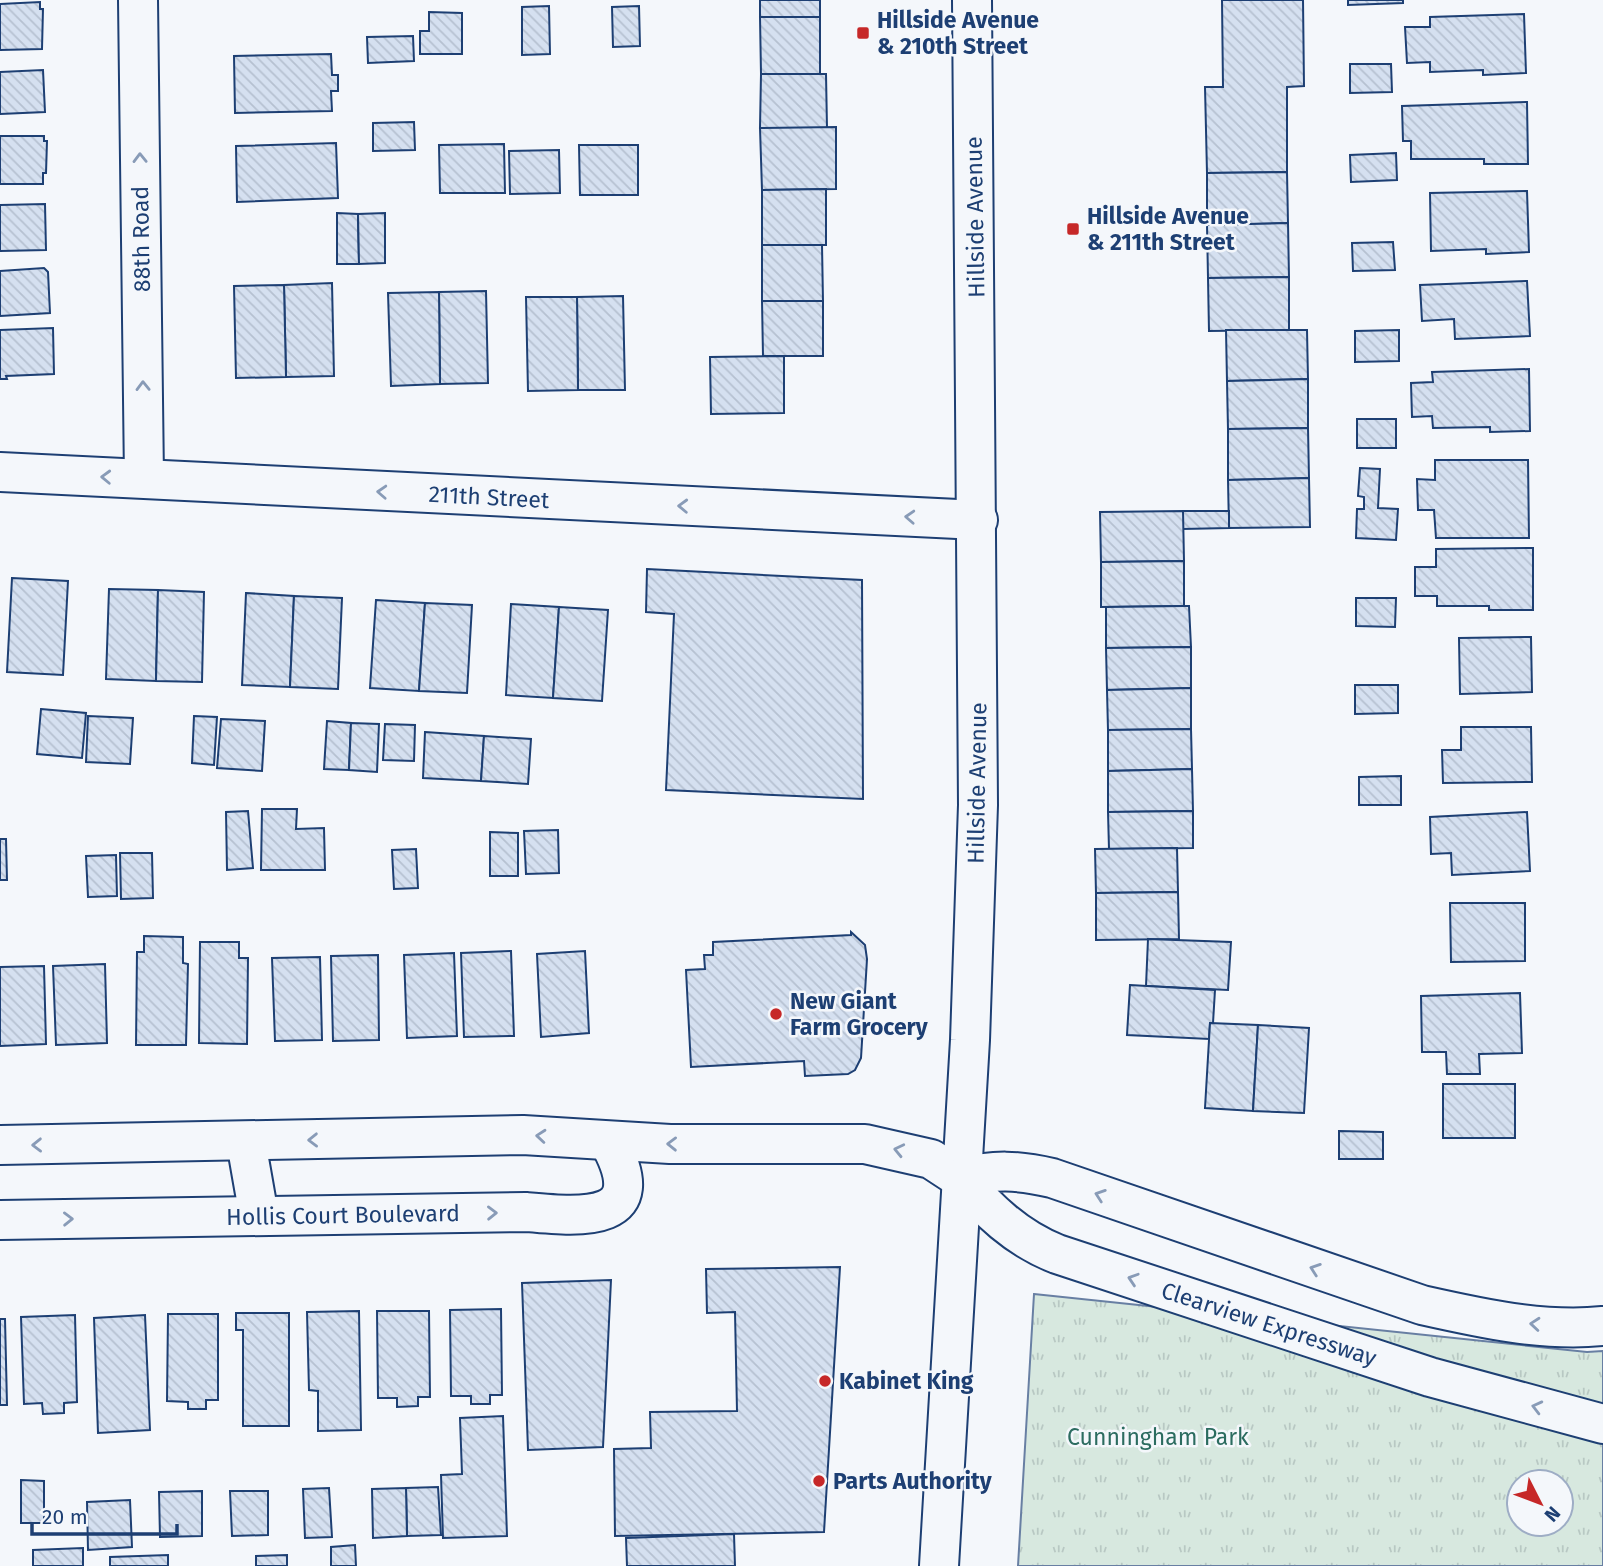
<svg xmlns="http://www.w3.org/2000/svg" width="1603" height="1566" font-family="'Fira Sans',sans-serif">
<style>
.grass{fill:url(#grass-tufts);stroke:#687fa3;stroke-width:2;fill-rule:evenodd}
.building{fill:url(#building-back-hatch);stroke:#1d3f73;stroke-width:2}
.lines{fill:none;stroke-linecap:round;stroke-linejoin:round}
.minor-casing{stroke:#1d3f73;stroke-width:42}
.major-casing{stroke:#1d3f73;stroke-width:42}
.highway-casing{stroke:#1d3f73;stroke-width:42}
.minor{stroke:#f4f7fb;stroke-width:38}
.major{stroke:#f4f7fb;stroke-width:38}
.highway{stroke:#f4f7fb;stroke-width:38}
.oneway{stroke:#889bb7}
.poi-dot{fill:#c62828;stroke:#f4f7fb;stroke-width:2.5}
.labels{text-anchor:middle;stroke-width:5;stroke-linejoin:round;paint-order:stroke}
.poi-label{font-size:23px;font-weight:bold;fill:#1d3f73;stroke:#f4f7fb;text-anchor:start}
.street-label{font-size:23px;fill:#1d3f73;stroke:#f4f7fb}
.park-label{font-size:23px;fill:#2c6c60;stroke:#f4f7fb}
</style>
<defs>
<pattern id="grass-tufts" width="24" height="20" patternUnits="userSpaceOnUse" patternTransform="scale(1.75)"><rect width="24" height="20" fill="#d7e8df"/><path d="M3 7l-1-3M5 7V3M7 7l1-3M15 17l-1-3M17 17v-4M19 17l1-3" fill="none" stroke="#b8c8c3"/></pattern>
<pattern id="building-back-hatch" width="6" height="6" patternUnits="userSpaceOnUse" patternTransform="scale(1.75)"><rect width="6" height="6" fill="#d5e0f0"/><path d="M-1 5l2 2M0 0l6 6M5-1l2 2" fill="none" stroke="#b6c1d1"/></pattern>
</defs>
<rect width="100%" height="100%" fill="#f4f7fb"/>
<path class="grass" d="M1034 1294 1587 1352 1603 1351V1566H1018ZM1519 1482H1561V1524H1519Z"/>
<g class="building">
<rect x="760" y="0" width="60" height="17"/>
<path d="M1222 0H1303L1304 86 1287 87V172L1207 173 1205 87H1223Z"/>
<path d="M1348 0H1403V3L1348 5Z"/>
<path d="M40 2V9H43L42 49 0 50V4Z"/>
<path d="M549 6 550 54 522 55V7Z"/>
<path d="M639 6 640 46 613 47 612 7Z"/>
<path d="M429 12 462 13V54H420V31H429Z"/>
<path d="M1524 14 1526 73 1483 75V70L1430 72V62L1407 63 1405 27H1430V17Z"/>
<path d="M760 17H820V74H761Z"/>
<path d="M413 36 414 61 368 63 367 37Z"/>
<path d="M331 54 332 75H338V91H331L332 111 235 113 234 56Z"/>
<path d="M1350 64H1391L1392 92 1350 93Z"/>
<path d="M43 70 45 112 0 114V72Z"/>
<path d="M761 74H826L827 128H760Z"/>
<path d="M1527 102 1528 164H1484V159H1411V141H1403L1402 106Z"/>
<path d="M414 122 415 150 373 151V123Z"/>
<path d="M836 127V189L762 190 760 128Z"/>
<path d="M0 136H44V141H47L46 173H43V184H0Z"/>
<path d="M336 143 338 198 237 202 236 146Z"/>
<path d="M504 144 505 193H440L439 145Z"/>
<path d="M579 145H638V195H580Z"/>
<path d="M559 150 560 193 510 194 509 151Z"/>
<path d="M1396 153 1397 180 1351 182 1350 155Z"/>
<path d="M1287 172 1288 223 1207 225V173Z"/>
<path d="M826 189V245H762V190Z"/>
<path d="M1527 191 1529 252 1486 254V249L1431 251 1430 193Z"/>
<path d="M45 204 46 250 0 251V205Z"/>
<path d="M337 213 358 214 359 264H337Z"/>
<path d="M385 213V263L359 264 358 214Z"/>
<path d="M1288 223 1289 277 1208 278 1207 225Z"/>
<path d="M1393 242 1395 270 1353 271 1352 243Z"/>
<path d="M762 245H822L823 301H762Z"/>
<path d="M44 268 48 272 50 313 0 316V271Z"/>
<path d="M1289 277V330L1209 331 1208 278Z"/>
<path d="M1527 281 1530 336 1455 339 1454 319 1422 321 1420 285Z"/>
<path d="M332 283 334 376 286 377 284 285Z"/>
<path d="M284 285 286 377 236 378 234 286Z"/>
<path d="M486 291 488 383 440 384 439 292Z"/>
<path d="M439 292 440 384 391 386 388 293Z"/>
<path d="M623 296 625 390H578L577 297Z"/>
<path d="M526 297H577L578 390 528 391Z"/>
<path d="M762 301H823V356H763Z"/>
<path d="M53 328 54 374 6 376 7 379H0V330Z"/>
<path d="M1226 330H1307L1308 379 1227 381Z"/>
<path d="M1399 330V361L1355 362V331Z"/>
<path d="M784 356V413L711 414 710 357Z"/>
<path d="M1529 369 1530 431 1490 432V427L1433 428 1432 416 1412 417 1411 383 1433 382 1432 372Z"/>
<path d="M1308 379V428L1228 429 1227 381Z"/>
<rect x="1357" y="419" width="39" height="29"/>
<path d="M1308 428 1309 478 1228 480V429Z"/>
<path d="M1435 460H1528L1529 538H1436L1434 510H1418L1417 479 1435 480Z"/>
<path d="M1360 468 1380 469 1378 508 1398 509 1396 540 1356 538 1357 509H1364V497L1358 496Z"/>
<path d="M1309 478 1310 527 1229 528 1228 480Z"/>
<path d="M1183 511H1229V528L1183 529Z"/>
<path d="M1183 511 1184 561 1101 562 1100 512Z"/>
<path d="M1533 548V610H1489V606H1437V596H1415V567H1436V549Z"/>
<path d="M1184 561V606L1101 607V562Z"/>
<path d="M647 569 862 580 863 799 666 790 674 614 646 612Z"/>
<path d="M12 578 68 581 63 675 7 672Z"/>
<path d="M109 589 158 590 156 681 106 679Z"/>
<path d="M158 590 204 592 202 682 156 681Z"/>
<path d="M246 593 294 596 290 687 242 685Z"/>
<path d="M294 596 342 598 338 689 290 687Z"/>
<path d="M1356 598H1396L1395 627 1356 626Z"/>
<path d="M376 600 425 603 419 691 370 688Z"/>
<path d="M425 603 472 605 467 693 419 691Z"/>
<path d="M511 604 559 607 553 698 506 695Z"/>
<path d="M1184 606H1189L1191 647 1106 648V607Z"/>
<path d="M559 607 608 610 602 701 553 698Z"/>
<path d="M1531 637 1532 692 1460 694 1459 638Z"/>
<path d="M1191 647V688L1107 690 1106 648Z"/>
<path d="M1355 685H1398V713L1355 714Z"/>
<path d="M1191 688V729L1108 730 1107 690Z"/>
<path d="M41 709 86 713 82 758 37 754Z"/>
<path d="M88 716 133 718 130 764 86 762Z"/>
<path d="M194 716 217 717 214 765 192 763Z"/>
<path d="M221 719 265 721 262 771 217 768Z"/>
<path d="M327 721 351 723 349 770 324 769Z"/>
<path d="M351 723 379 724 377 772 349 770Z"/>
<path d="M385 724 415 725 414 761 383 760Z"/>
<path d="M1461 727H1531L1532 782 1443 783 1442 750H1461Z"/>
<path d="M1191 729 1192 769 1108 771V730Z"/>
<path d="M425 732 484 736 481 781 423 778Z"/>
<path d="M484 736 531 739 528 784 481 781Z"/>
<path d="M1192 769 1193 811 1108 812V771Z"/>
<path d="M1401 776V805H1359V777Z"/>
<path d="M262 809H297L296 829 324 828 325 870H261Z"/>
<path d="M248 811 253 868 227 870 226 812Z"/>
<path d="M1193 811V848L1109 849 1108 812Z"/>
<path d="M1527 812 1530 871 1452 875 1451 853 1431 854 1430 817Z"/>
<path d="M558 830 559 873 526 874 524 831Z"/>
<path d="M490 832 518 833V876H490Z"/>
<path d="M0 839H6L7 880H0Z"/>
<path d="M1177 848 1178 892 1096 893 1095 849Z"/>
<path d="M416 849 418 888 394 889 392 850Z"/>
<path d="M120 853H152L153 898 121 899Z"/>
<path d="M116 855 117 896 88 897 86 856Z"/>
<path d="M1178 892 1179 939 1096 940V893Z"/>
<path d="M1450 903H1525V961L1451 962Z"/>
<path d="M851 932 865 945 867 959 861 1058 855 1070 848 1074 805 1076 804 1061 691 1067 686 970 705 969 704 955H713V942L851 935Z"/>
<path d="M144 936 183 937V963L188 964 186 1045H136L137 952H144Z"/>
<path d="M1148 939 1231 942 1228 990 1146 986Z"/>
<path d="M200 942H239V958H248L247 1044 199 1043Z"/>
<path d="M511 951 514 1036 464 1037 461 953Z"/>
<path d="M585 951 589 1033 541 1037 537 954Z"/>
<path d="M454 953 457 1036 407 1038 404 955Z"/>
<path d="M378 955 379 1040 333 1041 331 956Z"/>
<path d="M320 957 322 1040 275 1041 272 958Z"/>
<path d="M105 964 107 1043 56 1045 53 966Z"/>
<path d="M44 966 46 1044 0 1046V967Z"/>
<path d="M1130 985 1215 990 1213 1023H1210L1209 1039 1127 1035Z"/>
<path d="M1520 993 1522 1053 1479 1054 1480 1074H1447L1446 1052H1422L1421 996Z"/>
<path d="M1210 1023 1258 1025 1253 1111 1205 1108Z"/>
<path d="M1258 1025 1309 1028 1304 1113 1253 1111Z"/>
<rect x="1443" y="1084" width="72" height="54"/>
<path d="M1339 1131 1383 1132V1159H1339Z"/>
<path d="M840 1267 824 1532 615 1536 614 1449 651 1448 650 1412 737 1411 735 1312 707 1313 706 1269Z"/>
<path d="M611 1280 603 1447 528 1450 522 1283Z"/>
<path d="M501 1309 502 1395H490V1404H471V1396H451L450 1310Z"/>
<path d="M359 1311 361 1430 318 1431V1391L309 1390 307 1312Z"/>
<path d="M377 1311H429L430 1397H418V1406L397 1407V1398H378Z"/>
<path d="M236 1313H289V1426H243V1330H236Z"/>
<path d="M168 1314H218V1400H206V1409H188V1402L167 1401Z"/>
<path d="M75 1315 77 1402 64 1403V1413L43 1414 42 1403 24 1404 21 1317Z"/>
<path d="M145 1315 150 1430 98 1433 94 1318Z"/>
<path d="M0 1319H5L7 1405H0Z"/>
<path d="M503 1416 507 1536 443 1538 441 1475 462 1474 460 1418Z"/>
<path d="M21 1480 44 1481V1523H21Z"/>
<path d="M438 1487 441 1535 407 1536 406 1488Z"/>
<path d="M329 1488 332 1537 305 1538 303 1489Z"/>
<path d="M406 1488 407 1536 373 1538 372 1489Z"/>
<path d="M202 1491V1536L160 1537 159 1492Z"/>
<path d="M230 1491H268V1535L232 1536Z"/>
<path d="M130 1500 132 1547 88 1550 87 1502Z"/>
<path d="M734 1534 735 1566H627L626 1538Z"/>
<path d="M355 1545 356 1566H331V1547Z"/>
<path d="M83 1548V1566H33V1550Z"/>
<path d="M168 1555V1566H110V1557Z"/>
<path d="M287 1555V1566H256V1556Z"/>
</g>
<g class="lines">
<g class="minor-casing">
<g id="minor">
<path d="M138 0 144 478"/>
<path d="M0 472 978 520"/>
</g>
</g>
<g class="major-casing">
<g id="major">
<path d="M246 1142 259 1216"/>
<path d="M0 1145 523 1135 670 1144H865L931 1159 960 1178"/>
<path d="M0 1220 526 1212C582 1217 654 1224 609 1142"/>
<path d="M939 1566 970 1040 978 805 972 0"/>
</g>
</g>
<g class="highway-casing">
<path id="highway" d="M1603 1326C1542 1332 1480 1318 1422 1305L1052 1178C1018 1170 994 1169 960 1178 988 1210 1016 1238 1057 1254L1430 1377 1603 1424"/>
</g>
<use href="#minor" class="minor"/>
<use href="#major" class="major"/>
<use href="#highway" class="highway"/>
</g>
<defs><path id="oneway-chevron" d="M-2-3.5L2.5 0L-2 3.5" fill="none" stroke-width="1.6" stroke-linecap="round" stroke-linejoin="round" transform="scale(1.75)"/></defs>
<g class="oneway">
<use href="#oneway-chevron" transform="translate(140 158) rotate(-91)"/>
<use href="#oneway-chevron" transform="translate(143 386) rotate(-91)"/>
<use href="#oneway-chevron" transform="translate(106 477) rotate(-178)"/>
<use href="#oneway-chevron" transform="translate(382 492) rotate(-177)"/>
<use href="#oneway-chevron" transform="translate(683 506) rotate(-178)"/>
<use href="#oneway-chevron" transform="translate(910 517) rotate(-177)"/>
<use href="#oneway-chevron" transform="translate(541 1136) rotate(-175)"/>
<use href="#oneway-chevron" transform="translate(313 1140) rotate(179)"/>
<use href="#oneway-chevron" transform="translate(672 1144) rotate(-179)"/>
<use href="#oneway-chevron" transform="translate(37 1145) rotate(179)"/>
<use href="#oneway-chevron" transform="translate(899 1150) rotate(-167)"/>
<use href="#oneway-chevron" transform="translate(1100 1195) rotate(-161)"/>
<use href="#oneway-chevron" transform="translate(492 1213) rotate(-1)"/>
<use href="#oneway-chevron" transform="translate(68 1219) rotate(-1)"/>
<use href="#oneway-chevron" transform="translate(1315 1269) rotate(-161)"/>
<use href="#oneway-chevron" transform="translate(1133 1279) rotate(-162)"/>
<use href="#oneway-chevron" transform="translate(1535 1324) rotate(-175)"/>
<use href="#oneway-chevron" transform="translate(1537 1407) rotate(-166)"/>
</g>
<g class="poi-dot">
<rect x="856" y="26" width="14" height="14" rx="3.5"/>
<rect x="1066" y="222" width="14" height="14" rx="3.5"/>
<circle cx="776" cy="1014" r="7"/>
<circle cx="825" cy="1381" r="7"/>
<circle cx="819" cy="1481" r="7"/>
</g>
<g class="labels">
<g class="poi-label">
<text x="877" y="28">Hillside Avenue<tspan x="877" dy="26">&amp; 210th Street</tspan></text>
<text x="1087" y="224">Hillside Avenue<tspan x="1087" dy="26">&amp; 211th Street</tspan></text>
<text x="790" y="1009">New Giant<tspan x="790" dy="26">Farm Grocery</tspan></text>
<text x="839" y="1389">Kabinet King</text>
<text x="833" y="1489">Parts Authority</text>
</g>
<g class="street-label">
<text transform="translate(975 217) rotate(-91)" y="8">Hillside Avenue</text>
<text transform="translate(141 239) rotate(-91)" y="8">88th Road</text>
<text transform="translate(489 497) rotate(3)" y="8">211th Street</text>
<text transform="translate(977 783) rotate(-89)" y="8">Hillside Avenue</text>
<text transform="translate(343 1215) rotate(-1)" y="8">Hollis Court Boulevard</text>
<text transform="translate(1269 1324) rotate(18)" y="8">Clearview Expressway</text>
</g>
<g class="park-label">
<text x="1158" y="1445">Cunningham Park</text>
</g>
</g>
<g transform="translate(1540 1503) rotate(132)"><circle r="33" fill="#f4f7fb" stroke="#9eadc5" stroke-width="2"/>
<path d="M0-5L12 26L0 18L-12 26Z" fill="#c62828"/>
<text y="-10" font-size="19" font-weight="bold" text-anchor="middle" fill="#1d3f73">N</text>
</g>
<path d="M32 1524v10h145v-10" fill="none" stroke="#1d3f73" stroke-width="3.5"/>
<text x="42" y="1524" font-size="21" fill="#1d3f73" stroke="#f4f7fb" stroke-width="5" paint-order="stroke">20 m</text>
</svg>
